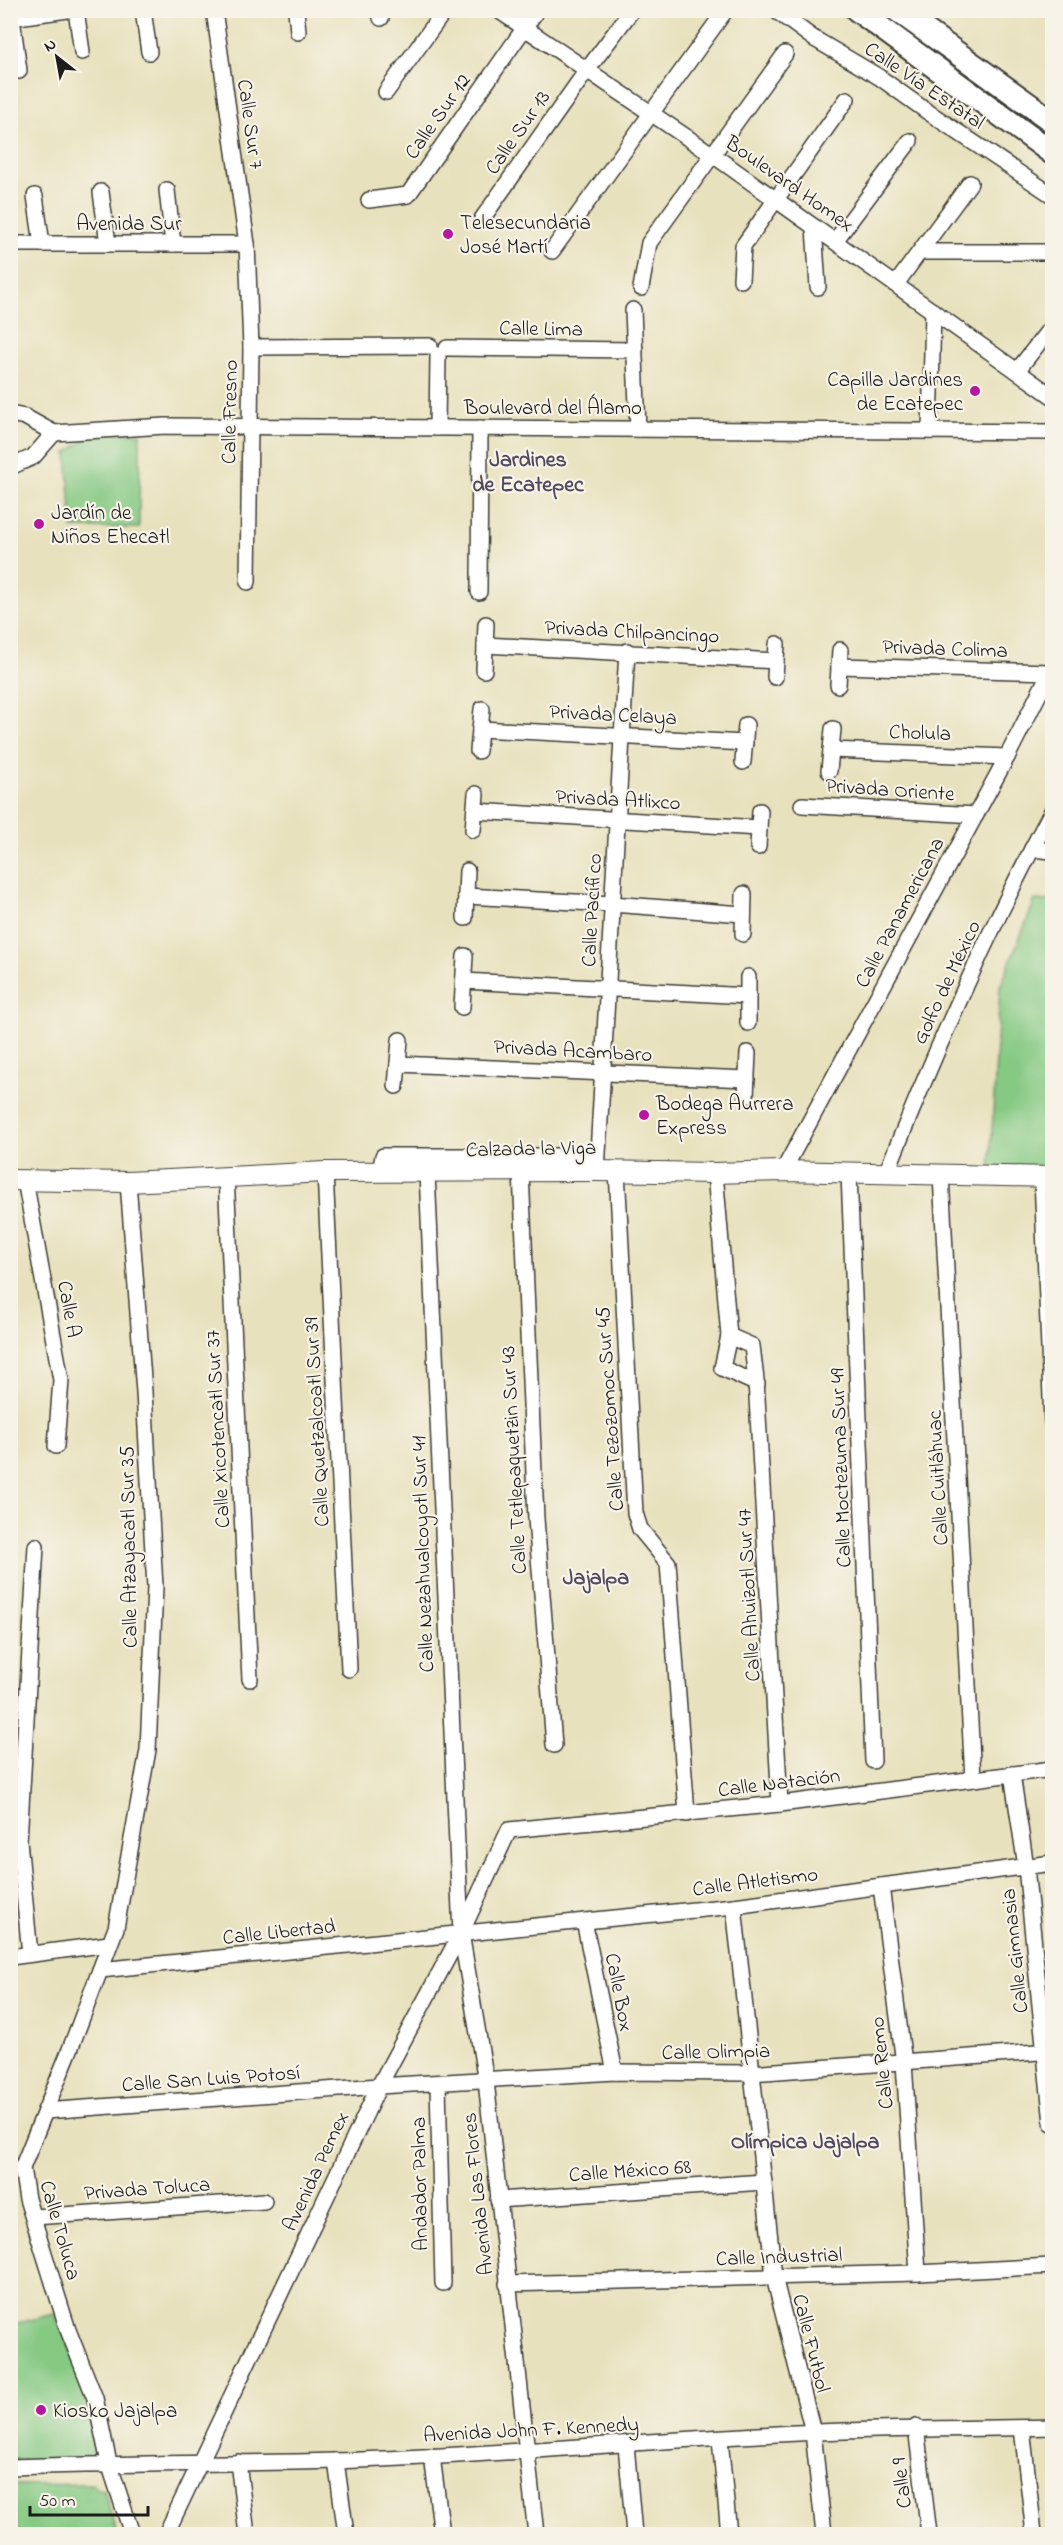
<svg xmlns="http://www.w3.org/2000/svg" width="1063" height="2545" font-family="'Indie Flower',sans-serif">
<style>
.green{fill:#85c983;stroke:#507250;stroke-width:1.5}
.lines{fill:none;stroke-linecap:round;stroke-linejoin:round}
.canal{stroke:#7aabe5;stroke-width:16}
.minor-casing{stroke:#3b3a34;stroke-width:18}
.major-casing{stroke:#3b3a34;stroke-width:22}
.highway-casing{stroke:#3b3a34;stroke-width:26}
.minor{stroke:#fff;stroke-width:15}
.major{stroke:#fff;stroke-width:20}
.highway{stroke:#fff;stroke-width:22}
.poi-dot{fill:#b5179e;stroke:#f7f3e8;stroke-width:2}
.labels{text-anchor:middle;stroke-width:4.5;stroke-linejoin:round;paint-order:stroke}
.street-label{font-size:21px;fill:#1c1c1c;stroke:#f7f3e8}
.poi-label{font-size:21px;fill:#1c1c1c;stroke:#f7f3e8;text-anchor:start}
.neighbourhood-label{font-size:22px;font-weight:bold;fill:#51495e;stroke:#f7f3e8}
</style>
<rect width="100%" height="100%" fill="#f7f3e8"/>
<filter id="ink" filterUnits="userSpaceOnUse"><feTurbulence type="fractalNoise" baseFrequency=".0167" numOctaves="2"/><feDisplacementMap in="SourceGraphic" scale="12" xChannelSelector="R" yChannelSelector="G"/><feConvolveMatrix kernelMatrix="1 2 1 2 8 2 1 2 1" color-interpolation-filters="sRGB"/></filter>
<filter id="wash" filterUnits="userSpaceOnUse"><feTurbulence type="fractalNoise" baseFrequency=".008" numOctaves="4" result="noise"/><feDisplacementMap in="SourceGraphic" scale="24" xChannelSelector="R" yChannelSelector="G"/><feGaussianBlur stdDeviation="1.35" result="paint"/><feColorMatrix in="noise" values="0 0 0 0 0 0 0 0 0 0 0 0 0 0 0 0 0 1.4 0 .05"/><feComposite in="paint" operator="in"/></filter>
<g filter="url(#wash)">
<rect width="100%" height="100%" fill="#e8e1bd"/>
<g class="green">
<path d="M98 433H140L139 528H72L67 453 84 440Z"/>
<path d="M1035 900 1052 901V1170L990 1169 1000 987Z"/>
<path d="M54 2314C76 2360 99 2406 98 2458L11 2461 10 2325Z"/>
<path d="M92 2484 98 2489 104 2490 117 2534H18L12 2485Z"/>
</g>
<g class="lines">
<path class="canal" d="M1051 10 1052 12"/>
</g>
</g>
<g filter="url(#ink)">
<g class="lines">
<g class="minor-casing">
<g id="minor">
<path d="M76 10 82 52"/>
<path d="M143 10 149 52"/>
<path d="M214 10 247 244 251 347 248 582"/>
<path d="M296 10 298 32"/>
<path d="M380 10 381 18"/>
<path d="M498 10 713 155 1052 396"/>
<path d="M775 10 813 38 879 77 925 110 1052 195"/>
<path d="M10 18 67 10"/>
<path d="M12 18 19 71"/>
<path d="M386 92 445 10"/>
<path d="M167 190 173 244"/>
<path d="M101 192 108 244"/>
<path d="M35 196 42 244"/>
<path d="M369 200 408 195 537 10"/>
<path d="M482 219 587 70 632 10"/>
<path d="M814 227 818 287"/>
<path d="M835 241 910 141"/>
<path d="M10 244H247"/>
<path d="M552 251 725 11"/>
<path d="M920 252H1052"/>
<path d="M741 280 743 246 847 99"/>
<path d="M896 284 970 183"/>
<path d="M641 288 649 243 785 54"/>
<path d="M633 310 638 429"/>
<path d="M251 347 430 346"/>
<path d="M447 348 635 350"/>
<path d="M1017 371 1052 326"/>
<path d="M10 414 25 417 54 433"/>
<path d="M437 428 438 355"/>
<path d="M930 431 933 311"/>
<path d="M54 433 165 426 1052 432"/>
<path d="M10 467 33 457 54 433"/>
<path d="M479 592 480 428"/>
<path d="M485 645 776 661"/>
<path d="M484 670 486 624"/>
<path d="M775 677 777 644"/>
<path d="M838 685 840 650"/>
<path d="M480 729 745 743"/>
<path d="M831 750 1007 757"/>
<path d="M478 751 482 709"/>
<path d="M743 762 746 725"/>
<path d="M829 771 833 729"/>
<path d="M802 805 976 815"/>
<path d="M475 811 759 828"/>
<path d="M473 830 476 794"/>
<path d="M758 847 760 811"/>
<path d="M1032 849 1052 851"/>
<path d="M466 896 612 904 743 914"/>
<path d="M465 918 467 871"/>
<path d="M743 934 744 894"/>
<path d="M748 977V1023"/>
<path d="M463 981 748 996"/>
<path d="M462 1007 465 956"/>
<path d="M398 1064 747 1079"/>
<path d="M396 1086 400 1040"/>
<path d="M746 1096 748 1053"/>
<path d="M597 1171 627 651"/>
<path d="M617 1171 635 1513 640 1529 668 1563 687 1814"/>
<path d="M783 1171 1007 757 1050 672 839 666"/>
<path d="M325 1172 349 1669"/>
<path d="M380 1172 383 1156H597"/>
<path d="M521 1172 536 1519 554 1745"/>
<path d="M427 1173 461 1933 486 2081 536 2534"/>
<path d="M715 1173 729 1336 722 1368 757 1384"/>
<path d="M849 1174 873 1761"/>
<path d="M886 1174C935 1051 989 928 1052 811"/>
<path d="M941 1175 973 1779"/>
<path d="M226 1176 250 1679"/>
<path d="M1042 1177 1052 1422"/>
<path d="M25 1180 61 1380 56 1446"/>
<path d="M128 1182 144 1392 155 1587 148 1750 116 1928 69 2052 22 2168 27 2199 68 2330 95 2398 109 2463 132 2534"/>
<path d="M729 1336 752 1346 756 1380 780 1804"/>
<path d="M1012 1774 1026 1867 1052 2123"/>
<path d="M881 1886 904 2063 918 2273"/>
<path d="M734 1906 774 2277 813 2432 824 2534"/>
<path d="M584 1921 615 2072"/>
<path d="M30 1954 19 1841 36 1546"/>
<path d="M10 1957 109 1944"/>
<path d="M100 1970 734 1906 1052 1863"/>
<path d="M438 2084 443 2283"/>
<path d="M45 2111 379 2086 615 2072 750 2073 1052 2051"/>
<path d="M498 2200 764 2182"/>
<path d="M34 2217 264 2201"/>
<path d="M507 2284 918 2273 1052 2266"/>
<path d="M916 2427 929 2534"/>
<path d="M1022 2428 1034 2534"/>
<path d="M720 2439 729 2534"/>
<path d="M626 2445 634 2534"/>
<path d="M432 2456 442 2534"/>
<path d="M336 2461 346 2534"/>
<path d="M238 2462 247 2534"/>
<path d="M10 2467C119 2463 227 2464 335 2461 496 2456 656 2439 817 2432 895 2428 974 2429 1052 2427"/>
<path d="M166 2534 379 2086 461 1933 509 1830 780 1804 1052 1769"/>
</g>
</g>
<g class="major-casing">
<path id="major" d="M10 1180 128 1182 325 1172 597 1171 715 1173 783 1171 1052 1177"/>
</g>
<g class="highway-casing">
<g id="highway">
<path d="M857 10 1052 153"/>
<path d="M897 10 1052 121"/>
</g>
</g>
<use href="#minor" class="minor"/>
<use href="#major" class="major"/>
<use href="#highway" class="highway"/>
</g>
</g>
<g class="poi-dot">
<circle cx="448" cy="234" r="6"/>
<circle cx="975" cy="391" r="6"/>
<circle cx="39" cy="524" r="6"/>
<circle cx="644" cy="1115" r="6"/>
<circle cx="41" cy="2410" r="6"/>
</g>
<g class="labels">
<g class="street-label">
<text transform="translate(925 85) rotate(34)" y="7">Calle Vía Estatal</text>
<text transform="translate(437 116) rotate(-55)" y="7">Calle Sur 12</text>
<text transform="translate(251 124) rotate(82)" y="7">Calle Sur 7</text>
<text transform="translate(517 132) rotate(-55)" y="7">Calle Sur 13</text>
<text transform="translate(790 183) rotate(35)" y="7">Boulevard Homex</text>
<text x="129" y="230">Avenida Sur</text>
<text transform="translate(541 328) rotate(1)" y="7">Calle Lima</text>
<text x="553" y="414">Boulevard del Álamo</text>
<text transform="translate(229 412) rotate(-89)" y="7">Calle Fresno</text>
<text transform="translate(632 631) rotate(3)" y="7">Privada Chilpancingo</text>
<text transform="translate(945 648) rotate(2)" y="7">Privada Colima</text>
<text transform="translate(613 714) rotate(3)" y="7">Privada Celaya</text>
<text transform="translate(920 732) rotate(2)" y="7">Cholula</text>
<text transform="translate(890 789) rotate(4)" y="7">Privada Oriente</text>
<text transform="translate(618 799) rotate(3)" y="7">Privada Atlixco</text>
<text transform="translate(591 910) rotate(-87)" y="7">Calle Pacífico</text>
<text transform="translate(899 912) rotate(-62)" y="7">Calle Panamericana</text>
<text transform="translate(946 982) rotate(-65)" y="7">Golfo de México</text>
<text transform="translate(573 1050) rotate(3)" y="7">Privada Acambaro</text>
<text transform="translate(531 1148) rotate(-1)" y="7">Calzada la Viga</text>
<text transform="translate(70 1309) rotate(80)" y="7">Calle A</text>
<text transform="translate(609 1409) rotate(-94)" y="7">Calle Tezozomoc Sur 45</text>
<text transform="translate(316 1422) rotate(-93)" y="7">Calle Quetzalcoatl Sur 39</text>
<text transform="translate(217 1429) rotate(-93)" y="7">Calle Xicotencatl Sur 37</text>
<text transform="translate(513 1460) rotate(-93)" y="7">Calle Tetlepaquetzin Sur 43</text>
<text transform="translate(840 1468) rotate(-92)" y="7">Calle Moctezuma Sur 49</text>
<text transform="translate(937 1478) rotate(-93)" y="7">Calle Cuitláhuac</text>
<text transform="translate(128 1547) rotate(-91)" y="7">Calle Atzayacatl Sur 35</text>
<text transform="translate(422 1554) rotate(-92)" y="7">Calle Nezahualcoyotl Sur 41</text>
<text transform="translate(748 1595) rotate(-93)" y="7">Calle Ahuizotl Sur 47</text>
<text transform="translate(779 1782) rotate(-7)" y="7">Calle Natación</text>
<text transform="translate(755 1881) rotate(-7)" y="7">Calle Atletismo</text>
<text transform="translate(279 1931) rotate(-6)" y="7">Calle Libertad</text>
<text transform="translate(1014 1951) rotate(-96)" y="7">Calle Gimnasia</text>
<text transform="translate(620 1992) rotate(79)" y="7">Calle Box</text>
<text transform="translate(716 2051) rotate(-1)" y="7">Calle Olimpia</text>
<text transform="translate(881 2063) rotate(-96)" y="7">Calle Remo</text>
<text transform="translate(211 2078) rotate(-4)" y="7">Calle San Luis Potosí</text>
<text transform="translate(630 2170) rotate(-4)" y="7">Calle México 68</text>
<text transform="translate(315 2171) rotate(-65)" y="7">Avenida Pemex</text>
<text transform="translate(419 2184) rotate(-91)" y="7">Andador Palma</text>
<text transform="translate(147 2188) rotate(-4)" y="7">Privada Toluca</text>
<text transform="translate(477 2194) rotate(-96)" y="7">Avenida Las Flores</text>
<text transform="translate(61 2230) rotate(74)" y="7">Calle Toluca</text>
<text transform="translate(779 2256) rotate(-2)" y="7">Calle Industrial</text>
<text transform="translate(812 2343) rotate(76)" y="7">Calle Futbol</text>
<text transform="translate(531 2429) rotate(-3)" y="7">Avenida John F. Kennedy</text>
<text transform="translate(901 2483) rotate(-97)" y="7">Calle 9</text>
</g>
<g class="poi-label">
<text x="460" y="229">Telesecundaria<tspan x="460" dy="24">José Martí</tspan></text>
<text x="963" y="386" text-anchor="end">Capilla Jardines<tspan x="963" dy="24">de Ecatepec</tspan></text>
<text x="51" y="519">Jardín de<tspan x="51" dy="24">Niños Ehecatl</tspan></text>
<text x="656" y="1110">Bodega Aurrera<tspan x="656" dy="24">Express</tspan></text>
<text x="53" y="2417">Kiosko Jajalpa</text>
</g>
<g class="neighbourhood-label">
<text x="528" y="466">Jardines<tspan x="528" dy="25">de Ecatepec</tspan></text>
<text x="596" y="1584">Jajalpa</text>
<text x="805" y="2148">Olímpica Jajalpa</text>
</g>
</g>
<rect width="1063" height="2545" fill="none" stroke="#f7f3e8" stroke-width="36"/>
<g transform="translate(57 57) rotate(329)" stroke="#f7f3e8" stroke-width="4.5" paint-order="stroke">
<path d="M0-4.5L10 22L0 15L-10 22Z" fill="#1c1c1c"/>
<text y="-9" font-size="16" font-weight="bold" text-anchor="middle" fill="#1c1c1c">N</text>
</g>
<path d="M30 2506v9h118v-9" fill="none" stroke="#1c1c1c" stroke-width="3"/>
<text x="39" y="2506" font-size="18" fill="#1c1c1c" stroke="#f7f3e8" stroke-width="4.5" paint-order="stroke">50 m</text>
</svg>
